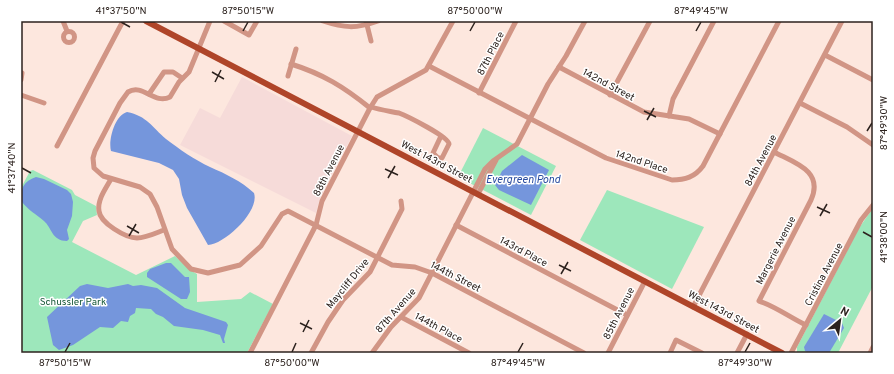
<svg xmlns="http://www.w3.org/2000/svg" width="894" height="374" font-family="Overpass,sans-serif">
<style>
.commercial{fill:#f6dbd9}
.green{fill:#9de7bb}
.water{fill:#7596dc}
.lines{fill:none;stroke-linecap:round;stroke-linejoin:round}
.minor{stroke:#d19585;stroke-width:5}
.major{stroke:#af4529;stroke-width:6}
.ticks{fill:none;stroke:#2c221e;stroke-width:1.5}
.labels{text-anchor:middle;stroke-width:3;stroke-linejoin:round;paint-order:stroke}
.street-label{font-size:10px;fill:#2c221e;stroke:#fff}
.park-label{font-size:10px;fill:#195a3a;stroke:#fff}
.water-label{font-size:11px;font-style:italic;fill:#2a4c9f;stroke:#fff}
.neatline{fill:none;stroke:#2c221e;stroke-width:1.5}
.ticks-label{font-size:10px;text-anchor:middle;fill:#2c221e}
</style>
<rect width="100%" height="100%" fill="#fde7de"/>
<path class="commercial" d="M242 77 352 136 320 198 316 213 180 145 200 108 220 118Z"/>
<g class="green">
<path d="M483 128 556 166 531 215 458 177Z"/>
<path d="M33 170 72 190 75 195 96 206 97 215 83 221 72 242 136 275 175 256 190 270 197 274V302L241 299 250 292 273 304 247 353H23L21 339V188L30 171Z"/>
<path d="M607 190 704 227 672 289 580 240Z"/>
<path d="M873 208V286L838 353H797V347L859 228Z"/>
</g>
<g class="water">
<path d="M127 112C147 116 152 127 166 139 179 149 195 160 210 167 226 174 241 181 254 193 260 211 225 244 208 245L187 208 182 195 179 179 173 170 159 163 111 151C108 140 115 115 127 112Z"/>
<path d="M522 155 549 170 531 205 499 190 495 185 502 171Z"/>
<path d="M36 177 44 179 67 190 71 194 73 202 72 216 67 230 69 239 67 241C52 241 52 228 44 221 36 214 28 210 22 202 19 189 24 181 36 177Z"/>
<path d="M166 263H171L185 277H189L190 292 187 299H181L147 277V273L150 269Z"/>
<path d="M87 284 108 288 128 284 133 286 141 285 157 288 185 308 226 322 228 325 224 339 225 343H223L220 335 203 330 174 326 163 317 156 314 151 309 136 308 135 313 130 316 128 322 121 321 113 328 100 327 73 345 59 350 53 345 47 317 80 286Z"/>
<path d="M824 314 842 323 844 328 829 353H809L805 351 804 347Z"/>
</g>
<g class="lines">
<g class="minor">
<path d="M63 21 67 31"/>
<path d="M210 21 189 72 179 82 170 97C154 105 143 83 128 92L120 103 95 151 93 158 94 168 103 176 140 187 150 194 157 207 172 249 191 269 208 273 240 265 261 246 282 214 288 211 392 265 415 267 432 273 584 353"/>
<path d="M224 21 249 35 257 21"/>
<path d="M323 21C344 28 356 29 378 21"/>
<path d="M366 21 371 41"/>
<circle cx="69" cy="37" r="5.5"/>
<path d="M825 55 873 80"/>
<path d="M291 64C323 74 344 87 370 108"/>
<path d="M429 66 606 158 672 180C685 180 695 177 703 166L779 21"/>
<path d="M559 67 644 112 689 119 720 134"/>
<path d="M288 76 296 49"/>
<path d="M21 80 22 73"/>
<path d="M479 93 516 21"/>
<path d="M149 94 164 72H173L182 78"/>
<path d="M21 95 44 103"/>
<path d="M610 95 650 21"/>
<path d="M800 103 847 127 873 145"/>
<path d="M371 107C380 110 389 111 399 113 407 116 449 137 449 144L442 158H438L433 153 441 136"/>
<path d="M669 116 673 99 714 21"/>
<path d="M57 146 123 21"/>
<path d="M774 152C795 163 824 171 811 200L759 301C775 306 791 318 806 325"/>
<path d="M111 179C106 188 97 200 99 211 100 223 126 238 137 238 146 238 156 233 164 230"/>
<path d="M478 194 496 160"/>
<path d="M456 225 627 315"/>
<path d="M693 307 842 21"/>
<path d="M401 317 469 353"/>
<path d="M250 353 316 225 322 201 370 108 377 97 426 70 453 21"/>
<path d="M311 353 328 322 343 300 370 272 402 209 401 201"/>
<path d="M372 353 391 327 419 298 485 169 493 161 517 144 548 84 566 56 585 21"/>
<path d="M608 353 645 281"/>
<path d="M670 353 676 340 702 353"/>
<path d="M737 353 747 334"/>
<path d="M791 353 861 220 873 205"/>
<path d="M870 353 873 347"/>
</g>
<path class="major" d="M146 21 782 353"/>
</g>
<path class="ticks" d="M121 22 130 27M243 31 248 22M470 31 475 22M696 31 701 22M212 72 224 79M215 82 221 70M644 111 656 117M647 120 654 108M867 131 872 123M22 168 31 173M385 169 398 175M388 178 395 166M817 207 830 213M820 216 827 204M127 226 139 233M863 232 872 237M129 236 136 224M559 265 571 271M561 274 568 262M300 323 312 329M303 332 309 320M65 352 70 343M292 352 296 343M518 352 523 343M745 352 750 343"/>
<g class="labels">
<g class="street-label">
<text transform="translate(490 53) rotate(-63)" y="4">87th Place</text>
<text transform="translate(609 84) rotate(28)" y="4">142nd Street</text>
<text transform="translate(760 160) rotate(-62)" y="4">84th Avenue</text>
<text transform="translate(437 161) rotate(28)" y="4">West 143rd Street</text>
<text transform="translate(642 161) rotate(18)" y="4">142nd Place</text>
<text transform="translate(328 170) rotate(-63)" y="4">88th Avenue</text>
<text transform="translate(775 250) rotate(-63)" y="4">Margerie Avenue</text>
<text transform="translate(524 251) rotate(28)" y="4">143rd Place</text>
<text transform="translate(823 274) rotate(-62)" y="4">Cristina Avenue</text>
<text transform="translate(456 276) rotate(27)" y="4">144th Street</text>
<text transform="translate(347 283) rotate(-51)" y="4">Maycliff Drive</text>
<text transform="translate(395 310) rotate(-49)" y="4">87th Avenue</text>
<text transform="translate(724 311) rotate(28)" y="4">West 143rd Street</text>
<text transform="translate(618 313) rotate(-63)" y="4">85th Avenue</text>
<text transform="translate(439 327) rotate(28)" y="4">144th Place</text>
</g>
<g class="park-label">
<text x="73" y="305">Schussler Park</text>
</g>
<g class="water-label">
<text x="523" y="183">Evergreen Pond</text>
</g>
</g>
<rect width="894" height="374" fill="none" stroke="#ffffff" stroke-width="44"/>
<g transform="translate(840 320) rotate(29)" stroke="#ffffff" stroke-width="3" paint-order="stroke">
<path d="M0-3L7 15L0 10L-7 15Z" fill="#2c221e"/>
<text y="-6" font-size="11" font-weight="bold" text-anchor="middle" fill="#2c221e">N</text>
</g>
<rect x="22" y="22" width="850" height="330" class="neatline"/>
<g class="ticks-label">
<text x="121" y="14">41°37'50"N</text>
<text x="248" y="14">87°50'15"W</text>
<text x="475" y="14">87°50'00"W</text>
<text x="701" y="14">87°49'45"W</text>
<text transform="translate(883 123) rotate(-90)" y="4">87°49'30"W</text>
<text transform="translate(11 168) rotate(-90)" y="4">41°37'40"N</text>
<text transform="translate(883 237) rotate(-90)" y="4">41°38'00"N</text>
<text x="65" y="366">87°50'15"W</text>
<text x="292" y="366">87°50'00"W</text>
<text x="518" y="366">87°49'45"W</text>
<text x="745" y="366">87°49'30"W</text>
</g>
</svg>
